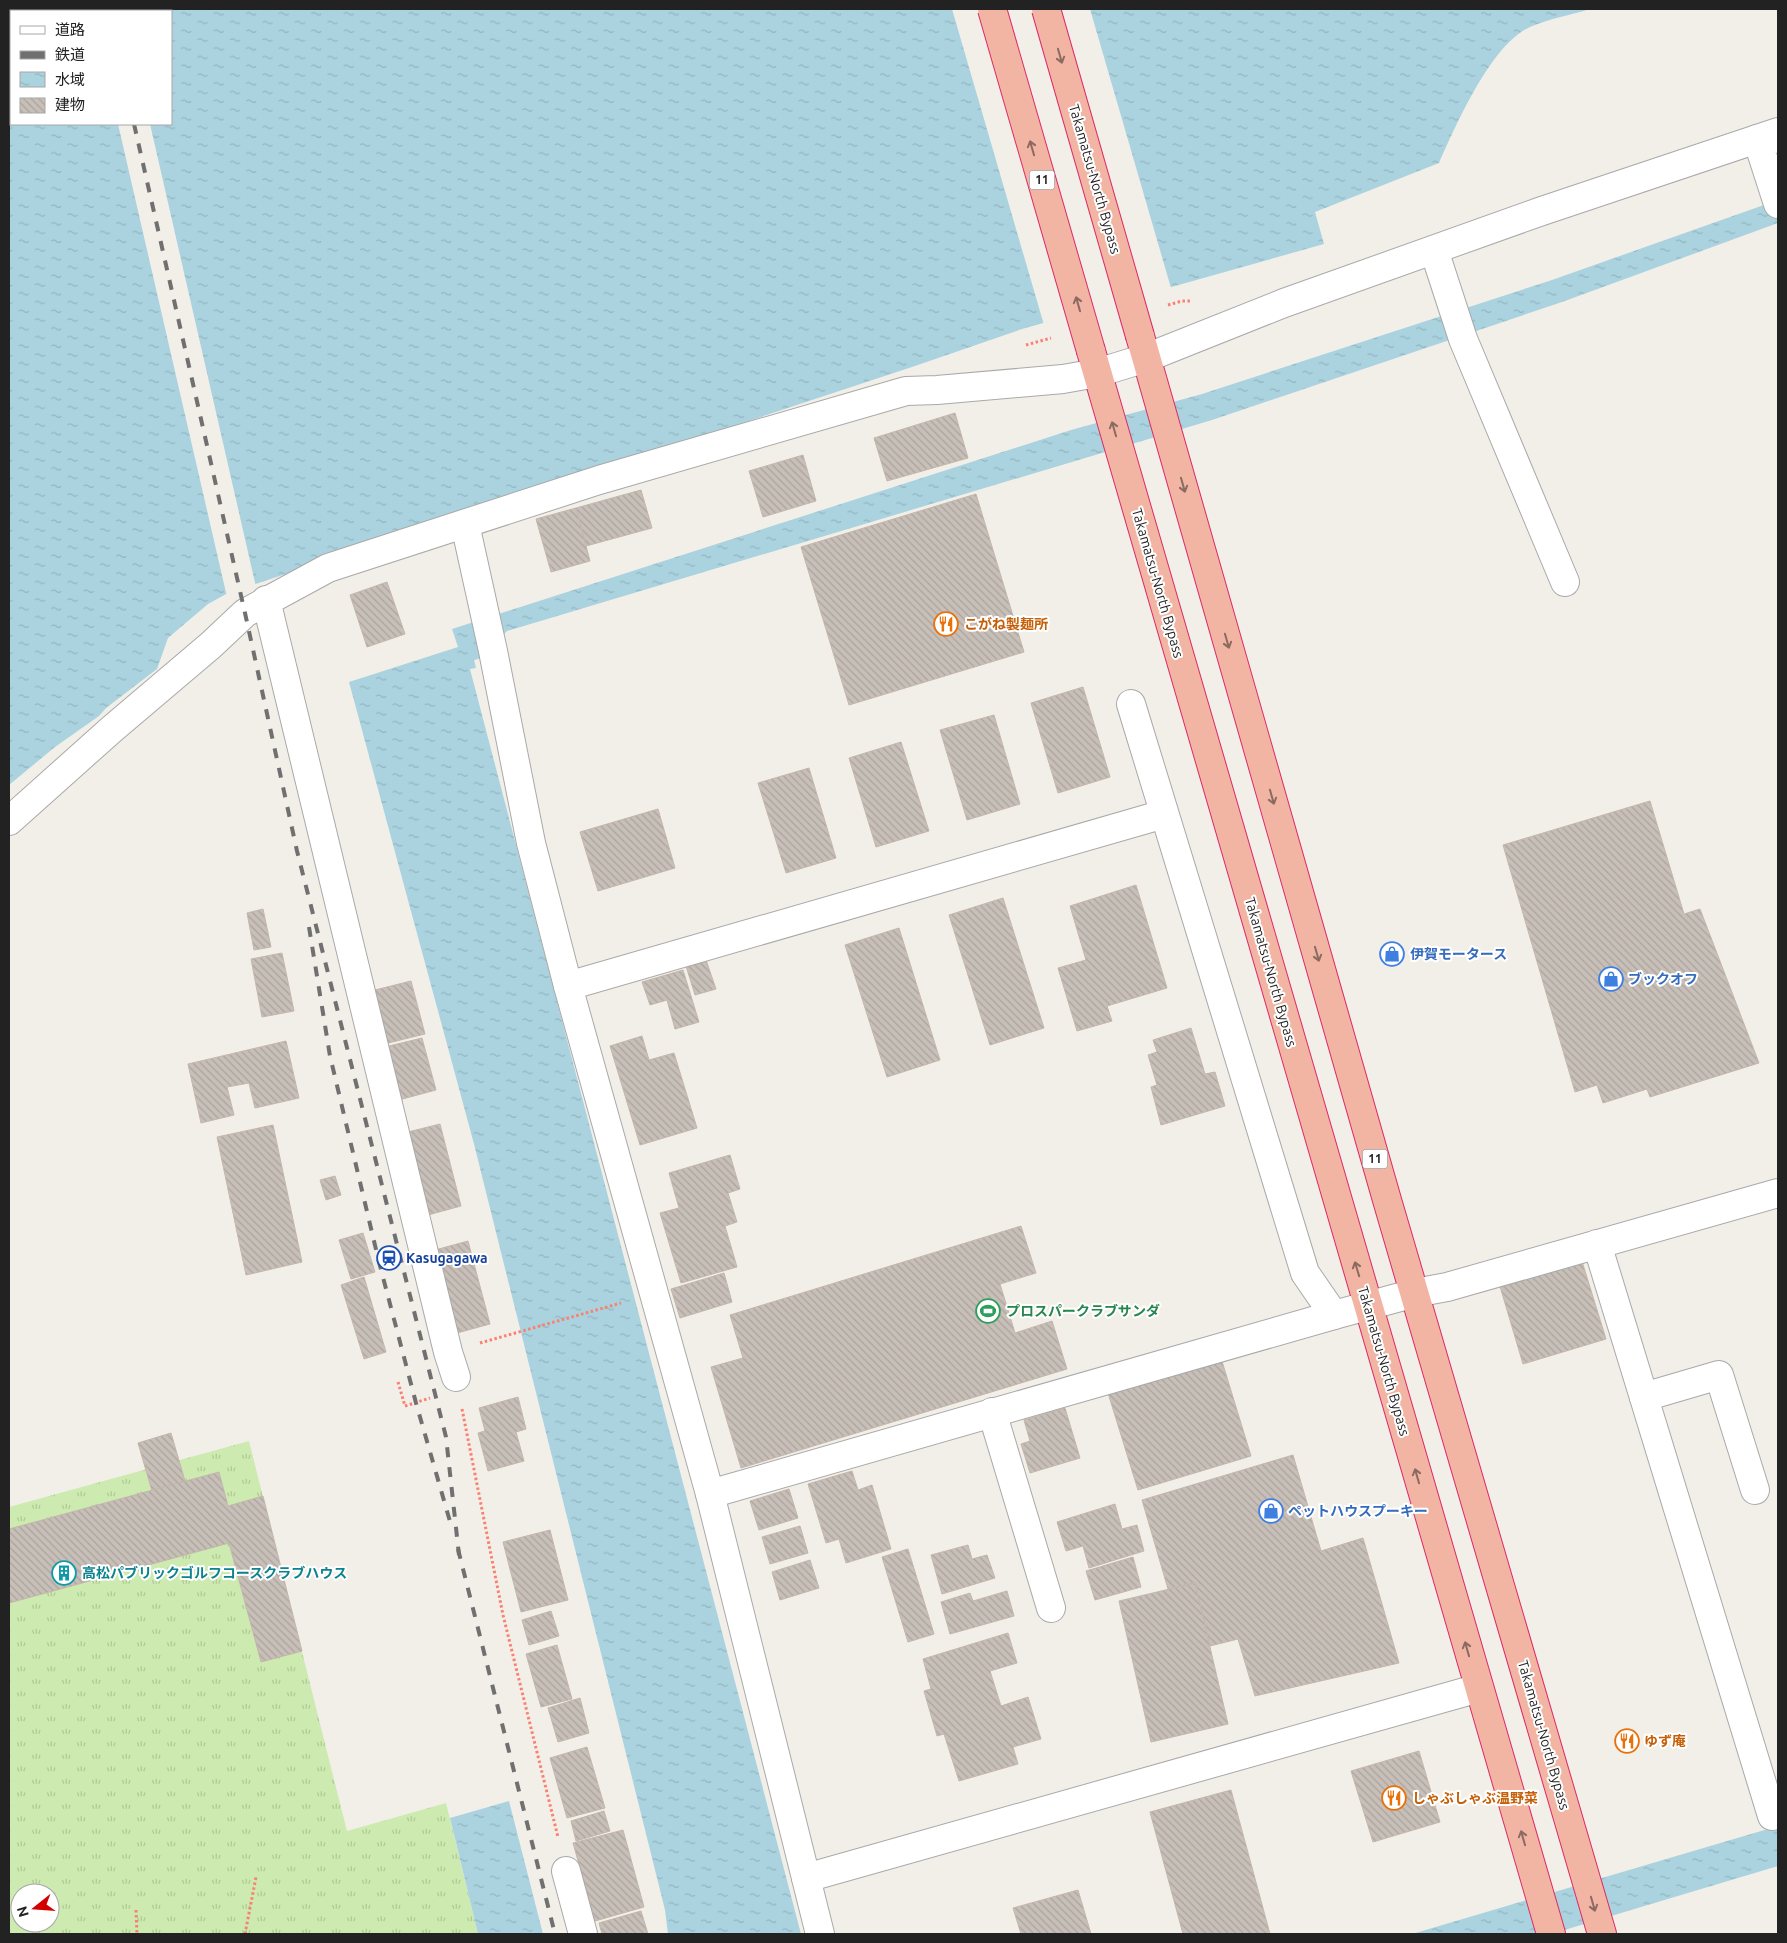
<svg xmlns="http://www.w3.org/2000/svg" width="1787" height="1943" font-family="Ubuntu,'Noto Sans JP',sans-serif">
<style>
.grass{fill:url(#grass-tufts);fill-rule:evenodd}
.water{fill:url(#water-ripples);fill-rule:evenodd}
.pier{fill:#f2efe9}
.building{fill:url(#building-back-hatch);stroke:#c4b6ab}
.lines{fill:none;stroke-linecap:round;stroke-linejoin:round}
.minor-casing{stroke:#a9a9a9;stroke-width:30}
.trunk-casing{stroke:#dc2a67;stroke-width:30}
.path{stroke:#fa8072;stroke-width:3;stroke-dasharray:2.5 2.5;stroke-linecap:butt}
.minor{stroke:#fff;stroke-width:28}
.trunk{stroke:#f2b4a3;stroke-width:28}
.rail{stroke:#707070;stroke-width:4;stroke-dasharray:10 10;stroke-linecap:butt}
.trunk-bridge-casing{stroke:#dc2a67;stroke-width:30;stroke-linecap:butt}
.trunk-bridge{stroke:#f2b4a3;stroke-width:28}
.oneway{stroke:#8a6b62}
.labels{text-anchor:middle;stroke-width:4;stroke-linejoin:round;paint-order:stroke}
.shield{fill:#fff;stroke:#646464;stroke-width:1}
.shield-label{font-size:12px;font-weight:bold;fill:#222}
.street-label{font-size:14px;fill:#222;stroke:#fff}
.food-label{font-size:14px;font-weight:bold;fill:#c56008;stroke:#fff;text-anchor:start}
.shop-label{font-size:14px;font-weight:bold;fill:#366cbe;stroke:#fff;text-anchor:start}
.transit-label{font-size:14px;font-weight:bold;fill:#164399;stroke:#fff;text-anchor:start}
.leisure-label{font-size:14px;font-weight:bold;fill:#27864d;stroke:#fff;text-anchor:start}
.culture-label{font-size:14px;font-weight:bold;fill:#0d838f;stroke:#fff;text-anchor:start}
</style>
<defs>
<pattern id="grass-tufts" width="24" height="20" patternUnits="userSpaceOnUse" patternTransform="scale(1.25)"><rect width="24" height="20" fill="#cdebb0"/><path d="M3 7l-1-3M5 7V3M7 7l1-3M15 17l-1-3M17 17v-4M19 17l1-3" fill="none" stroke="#b0c997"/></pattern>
<pattern id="water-ripples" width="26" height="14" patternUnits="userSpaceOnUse" patternTransform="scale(1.25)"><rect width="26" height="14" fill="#aad3df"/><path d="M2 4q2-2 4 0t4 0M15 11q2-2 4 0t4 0" fill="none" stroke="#92b5bf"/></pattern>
<pattern id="building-back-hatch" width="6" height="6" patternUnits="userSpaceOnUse" patternTransform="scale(1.25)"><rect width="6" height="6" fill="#c7bfb8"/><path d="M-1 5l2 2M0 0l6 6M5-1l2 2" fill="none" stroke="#aba49e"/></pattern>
</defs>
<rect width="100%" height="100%" fill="#f2efe9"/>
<path class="grass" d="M249 1441 347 1831 446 1803 478 1934H9V1507ZM20 1893H50V1923H20Z"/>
<g class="water">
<path d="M9 9H1590C1571 15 1548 19 1530 27 1491 44 1456 125 1439 163L1315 212 1324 244 1022 329 915 366 228 593 208 604 168 638 157 669 106 708 99 716 55 747 9 785ZM11 11H171V124H11Z"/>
<path d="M1778 200V223L1562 302 1212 420 507 631 481 658 474 660 476 668 470 669 801 1934H668L665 1910 474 1144 349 682 458 647 452 629 1071 430 1202 394 1552 280Z"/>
<path d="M509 1801 543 1934H478L450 1818Z"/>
<path d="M1778 1826V1866L1551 1934H1412Z"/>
</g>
<g class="pier">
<path d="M952 9H1090L1171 288 1044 325Z"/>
<path d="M118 124H150L256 587 227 597Z"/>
</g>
<g class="building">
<path d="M955 413 968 458 887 481 874 438Z"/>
<path d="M803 455 816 501 763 517 749 471Z"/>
<path d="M641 490 652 528 586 546 576 508Z"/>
<path d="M976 494 1024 652 849 705 801 547Z"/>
<path d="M576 508 590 561 551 572 536 519Z"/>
<path d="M387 582 405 634 367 647 350 595Z"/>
<path d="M1083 687 1110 777 1058 793 1031 703Z"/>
<path d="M994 715 1020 804 967 820 940 730Z"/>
<path d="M901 742 929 831 876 847 849 758Z"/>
<path d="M809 768 836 858 786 873 758 783Z"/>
<path d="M1650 801 1684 914 1700 909 1759 1063 1650 1097 1647 1089 1603 1103 1597 1085 1575 1092 1503 845Z"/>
<path d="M658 809 675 868 598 891 580 832Z"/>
<path d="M1136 885 1167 988 1107 1006 1112 1021 1077 1031 1058 968 1086 960 1070 906Z"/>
<path d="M1003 898 1044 1028 990 1045 949 915Z"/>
<path d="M263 909 271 947 254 950 247 913Z"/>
<path d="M899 928 940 1060 887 1077 845 945Z"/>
<path d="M282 953 294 1011 262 1017 251 959Z"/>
<path d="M706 960 716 989 695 995 686 966Z"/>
<path d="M683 970 699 1022 675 1029 667 1000 650 1005 642 982Z"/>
<path d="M411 981 425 1034 384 1044 371 991Z"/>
<path d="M1191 1028 1205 1074 1215 1072 1225 1106 1161 1125 1151 1087 1157 1085 1148 1055 1157 1052 1153 1040Z"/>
<path d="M642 1036 649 1060 674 1053 697 1128 640 1145 610 1046Z"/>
<path d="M422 1038 436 1090 395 1101 381 1048Z"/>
<path d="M286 1041 299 1098 255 1108 249 1083 227 1087 234 1115 201 1123 188 1064Z"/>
<path d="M440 1124 461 1206 428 1215 408 1132Z"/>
<path d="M273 1125 302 1262 246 1275 217 1137Z"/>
<path d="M730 1155 740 1189 728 1193 737 1222 725 1226 737 1267 681 1283 660 1213 679 1208 669 1173Z"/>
<path d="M335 1176 341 1195 326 1200 320 1180Z"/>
<path d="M1021 1226 1036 1273 1000 1284 1015 1333 1052 1321 1067 1369 741 1468 711 1367 743 1358 730 1315Z"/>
<path d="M363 1233 375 1272 351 1279 339 1240Z"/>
<path d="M468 1241 490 1324 457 1333 435 1250Z"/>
<path d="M1581 1258 1606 1339 1523 1364 1499 1283Z"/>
<path d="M724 1273 732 1302 680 1318 671 1289Z"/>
<path d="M364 1277 386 1352 364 1359 341 1285Z"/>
<path d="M1221 1358 1251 1456 1138 1490 1108 1393Z"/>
<path d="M518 1397 526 1429 516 1432 524 1461 488 1471 478 1433 485 1431 479 1408Z"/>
<path d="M1065 1408 1080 1458 1030 1473 1021 1444 1030 1441 1024 1420Z"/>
<path d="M171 1433 185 1481 152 1491 138 1443Z"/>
<path d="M1293 1455 1321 1551 1363 1538 1399 1663 1255 1696 1238 1639 1210 1646 1195 1583 1168 1589 1142 1500Z"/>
<path d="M852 1471 858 1490 872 1485 891 1549 846 1563 839 1539 826 1543 808 1484Z"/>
<path d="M219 1472 228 1506 263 1496 302 1651 261 1662 229 1543 9 1603V1529Z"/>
<path d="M789 1489 798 1518 759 1530 750 1501Z"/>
<path d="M1115 1504 1122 1529 1137 1525 1144 1551 1089 1568 1083 1546 1066 1551 1057 1522Z"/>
<path d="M800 1526 808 1553 770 1564 762 1537Z"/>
<path d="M550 1530 568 1600 521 1612 503 1542Z"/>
<path d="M968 1545 972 1559 987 1555 995 1578 942 1594 931 1555Z"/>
<path d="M908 1549 934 1634 908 1642 882 1557Z"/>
<path d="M1133 1557 1141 1587 1095 1600 1086 1571Z"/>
<path d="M810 1560 819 1588 780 1600 772 1572Z"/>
<path d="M1195 1583 1228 1724 1151 1742 1119 1601Z"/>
<path d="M1007 1591 1014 1616 950 1634 941 1602 970 1593 973 1601Z"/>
<path d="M551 1611 559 1636 529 1645 522 1620Z"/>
<path d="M1008 1633 1017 1663 990 1671 1001 1706 1028 1697 1041 1739 1013 1747 1018 1764 959 1781 944 1734 937 1736 924 1691 931 1689 923 1659Z"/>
<path d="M557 1645 572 1699 541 1707 526 1654Z"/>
<path d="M580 1698 589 1733 558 1742 548 1708Z"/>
<path d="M587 1747 605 1808 567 1818 550 1758Z"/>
<path d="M1419 1751 1440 1822 1373 1842 1351 1771Z"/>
<path d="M1231 1790 1270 1934H1183L1150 1812Z"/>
<path d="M604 1811 610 1831 576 1841 571 1821Z"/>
<path d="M623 1830 644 1907 595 1921 573 1843Z"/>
<path d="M1078 1890 1091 1934H1021L1013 1908Z"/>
<path d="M641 1911 648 1934H602L599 1923Z"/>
</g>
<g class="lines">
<g class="minor-casing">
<g id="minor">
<path d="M1774 139H1757L1778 204"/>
<path d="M1434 250 1463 339 1565 582"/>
<path d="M465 524 493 651 531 843 568 986 710 1494 820 1934"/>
<path d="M266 600 448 1352 456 1377"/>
<path d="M1131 704 1305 1273 1334 1315 1415 1293 1447 1287 1778 1193"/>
<path d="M9 821 112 729 211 645 245 613 328 568 599 480 906 391 937 390 1063 379 1097 373 1146 358 1284 303 1542 211 1778 132"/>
<path d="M568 986 1164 814"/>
<path d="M1597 1244 1772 1816"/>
<path d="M1644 1397 1719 1375 1755 1490"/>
<path d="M992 1412 1051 1608"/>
<path d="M710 1494 1334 1315"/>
<path d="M566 1871 583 1934"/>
<path d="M806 1878 1479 1688"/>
</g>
</g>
<g class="trunk-casing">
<g id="trunk">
<path d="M1140 336 1387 1200 1602 1934"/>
<path d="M1091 351 1551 1934"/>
</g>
</g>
<g class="path">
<path d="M1168 305 1182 301H1191"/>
<path d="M1026 345 1051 338"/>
<path d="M480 1343 621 1303"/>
<path d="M398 1382 405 1406 430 1398"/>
<path d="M462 1409 503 1615 558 1837"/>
<path d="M136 1910 137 1934"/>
<path d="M245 1934 256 1877"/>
</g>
<use href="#minor" class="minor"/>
<use href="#trunk" class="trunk"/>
<g class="rail">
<path d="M107 9 108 11"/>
<path d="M134 124 245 613 297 851 446 1437 459 1555"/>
<path d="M309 927 330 1056 379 1262 416 1403 451 1525"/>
<path d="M458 1549 555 1934"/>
</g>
<g class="trunk-bridge-casing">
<g id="trunk-bridge">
<path d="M992 9 1091 351"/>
<path d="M1046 9 1140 336"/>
</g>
</g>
<use href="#trunk-bridge" class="trunk-bridge"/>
</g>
<defs><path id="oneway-shaft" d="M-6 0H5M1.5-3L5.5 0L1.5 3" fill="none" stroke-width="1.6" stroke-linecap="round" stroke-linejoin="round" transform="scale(1.25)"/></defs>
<g class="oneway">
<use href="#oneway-shaft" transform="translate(1060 56) rotate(74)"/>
<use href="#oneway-shaft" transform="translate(1032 148) rotate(-106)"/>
<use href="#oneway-shaft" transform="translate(1078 304) rotate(-106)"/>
<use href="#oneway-shaft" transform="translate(1114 429) rotate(-106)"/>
<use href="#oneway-shaft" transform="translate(1183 485) rotate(74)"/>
<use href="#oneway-shaft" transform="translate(1227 641) rotate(74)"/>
<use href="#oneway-shaft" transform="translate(1272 797) rotate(74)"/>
<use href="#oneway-shaft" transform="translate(1317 954) rotate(74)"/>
<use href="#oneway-shaft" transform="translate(1357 1269) rotate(-107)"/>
<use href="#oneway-shaft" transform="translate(1417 1476) rotate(-106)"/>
<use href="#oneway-shaft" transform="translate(1467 1649) rotate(-106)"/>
<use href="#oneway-shaft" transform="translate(1523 1838) rotate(-106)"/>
<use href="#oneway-shaft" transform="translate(1593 1904) rotate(74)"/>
</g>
<defs>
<g id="restaurant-ring" transform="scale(1.25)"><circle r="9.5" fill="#fff" stroke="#e8710a" stroke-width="1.5"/><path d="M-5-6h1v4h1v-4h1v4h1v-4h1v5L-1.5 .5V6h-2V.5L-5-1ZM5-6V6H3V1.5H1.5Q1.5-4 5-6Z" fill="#e8710a"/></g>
<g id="shop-ring" transform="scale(1.25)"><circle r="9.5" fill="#fff" stroke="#3f7fe0" stroke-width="1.5"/><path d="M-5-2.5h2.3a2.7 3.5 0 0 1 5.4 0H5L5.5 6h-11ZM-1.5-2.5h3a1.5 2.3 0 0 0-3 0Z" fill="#3f7fe0"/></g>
<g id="station-ring" transform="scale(1.25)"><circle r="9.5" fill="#fff" stroke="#1a4fb4" stroke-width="1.5"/><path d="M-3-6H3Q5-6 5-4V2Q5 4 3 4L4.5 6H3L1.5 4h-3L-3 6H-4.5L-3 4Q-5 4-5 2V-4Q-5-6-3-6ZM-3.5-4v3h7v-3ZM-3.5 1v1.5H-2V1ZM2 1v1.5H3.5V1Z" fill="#1a4fb4"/></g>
<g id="stadium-ring" transform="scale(1.25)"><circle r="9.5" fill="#fff" stroke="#2e9e5b" stroke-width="1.5"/><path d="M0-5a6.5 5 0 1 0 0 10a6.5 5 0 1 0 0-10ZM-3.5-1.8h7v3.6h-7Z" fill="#2e9e5b"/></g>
<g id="building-ring" transform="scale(1.25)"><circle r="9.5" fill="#fff" stroke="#0f9aa8" stroke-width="1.5"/><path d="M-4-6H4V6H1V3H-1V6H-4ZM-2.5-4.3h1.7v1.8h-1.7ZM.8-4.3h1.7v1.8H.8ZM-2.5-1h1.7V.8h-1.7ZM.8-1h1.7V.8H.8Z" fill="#0f9aa8"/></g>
</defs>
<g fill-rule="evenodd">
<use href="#restaurant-ring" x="946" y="624"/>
<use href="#shop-ring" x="1392" y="954"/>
<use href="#shop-ring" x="1611" y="979"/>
<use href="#station-ring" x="389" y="1258"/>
<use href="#stadium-ring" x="988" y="1311"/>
<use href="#shop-ring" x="1271" y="1511"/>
<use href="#building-ring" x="64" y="1573"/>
<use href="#restaurant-ring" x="1627" y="1741"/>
<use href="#restaurant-ring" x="1394" y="1798"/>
</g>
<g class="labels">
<g class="shield">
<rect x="1029.5" y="170.5" width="25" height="19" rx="4"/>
<rect x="1362.5" y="1149.5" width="25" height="19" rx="4"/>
</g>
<g class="shield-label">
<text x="1042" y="184">11</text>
<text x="1375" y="1163">11</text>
</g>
<g class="street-label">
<text transform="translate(1095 179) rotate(74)" y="5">Takamatsu-North Bypass</text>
<text transform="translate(1158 583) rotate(74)" y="5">Takamatsu-North Bypass</text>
<text transform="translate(1271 972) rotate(74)" y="5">Takamatsu-North Bypass</text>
<text transform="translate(1384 1361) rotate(74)" y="5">Takamatsu-North Bypass</text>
<text transform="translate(1544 1735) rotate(74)" y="5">Takamatsu-North Bypass</text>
</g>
<g class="food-label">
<text x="964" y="629">こがね製麺所</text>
<text x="1644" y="1746">ゆず庵</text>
<text x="1412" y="1803">しゃぶしゃぶ温野菜</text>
</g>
<g class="shop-label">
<text x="1410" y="959">伊賀モータース</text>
<text x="1628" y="984">ブックオフ</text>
<text x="1288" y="1516">ペットハウスプーキー</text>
</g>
<g class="transit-label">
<text x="406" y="1263">Kasugagawa</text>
</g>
<g class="leisure-label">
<text x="1006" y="1316">プロスパークラブサンダ</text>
</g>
<g class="culture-label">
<text x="82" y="1578">高松パブリックゴルフコースクラブハウス</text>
</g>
</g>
<rect width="1787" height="1943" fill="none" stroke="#222222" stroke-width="20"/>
<rect x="10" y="10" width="162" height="115" fill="#ffffff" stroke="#a7a7a7"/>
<rect x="20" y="26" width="25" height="8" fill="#ffffff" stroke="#a7a7a7"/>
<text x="55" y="35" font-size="15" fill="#222222">道路</text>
<rect x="20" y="51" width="25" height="8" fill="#707070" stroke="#a7a7a7"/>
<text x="55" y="60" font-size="15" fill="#222222">鉄道</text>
<rect x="20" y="72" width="25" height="15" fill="url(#water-ripples)" stroke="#a7a7a7"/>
<text x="55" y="85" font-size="15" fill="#222222">水域</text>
<rect x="20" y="98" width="25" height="15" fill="url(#building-back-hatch)" stroke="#a7a7a7"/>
<text x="55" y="110" font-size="15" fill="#222222">建物</text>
<g transform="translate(35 1908) rotate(253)"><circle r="24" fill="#ffffff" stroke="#a7a7a7"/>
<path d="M0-4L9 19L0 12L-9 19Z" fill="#d40000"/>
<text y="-8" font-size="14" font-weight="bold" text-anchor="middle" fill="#222222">N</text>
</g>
</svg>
